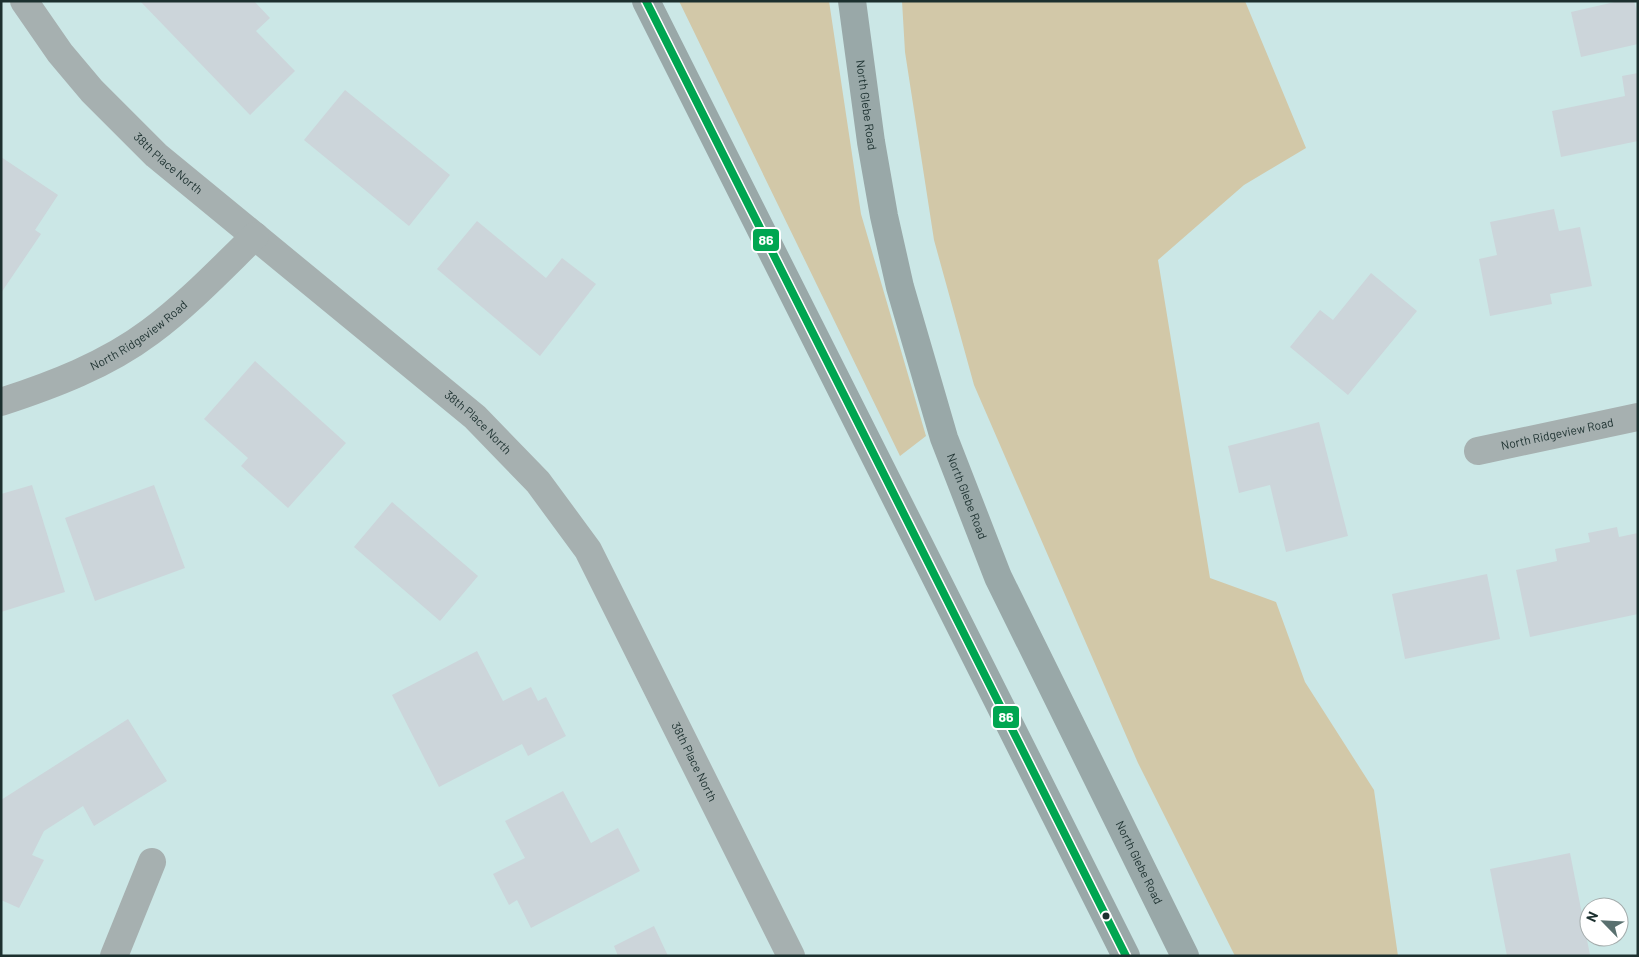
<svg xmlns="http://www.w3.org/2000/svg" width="1639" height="957" font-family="Barlow,sans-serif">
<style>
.green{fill:#d2c8a8}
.building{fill:#ccd5da}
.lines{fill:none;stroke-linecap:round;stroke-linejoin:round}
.street{stroke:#a6b0b0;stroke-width:28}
.primary{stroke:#99a8a8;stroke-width:28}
.bus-1-casing{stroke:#fff;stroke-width:11}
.bus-1{stroke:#00a651;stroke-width:8}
.bus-dot{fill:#1c302f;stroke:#fff;stroke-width:2}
.labels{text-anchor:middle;stroke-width:5;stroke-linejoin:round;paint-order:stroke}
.street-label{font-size:12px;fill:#1c302f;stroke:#fff}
.line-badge{stroke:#fff;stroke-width:2}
.badge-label{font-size:14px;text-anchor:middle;font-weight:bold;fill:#fff}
</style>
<rect width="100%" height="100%" fill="#cbe7e6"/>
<g class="green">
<path d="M679 1H829L861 214 926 436 900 456Z"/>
<path d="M902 1H1245L1306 148 1244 185 1158 260 1210 578 1276 602 1305 682 1374 790 1398 956H1235L1138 763 974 385 934 240 905 52Z"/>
</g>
<g class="building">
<path d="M140 1H254L270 18 256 31 295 71 250 115Z"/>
<path d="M1619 1H1634L1638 17V44L1581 57 1571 12Z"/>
<path d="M1638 73V141L1561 157 1552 111 1625 96 1622 76Z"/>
<path d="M345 90 450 175 409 226 304 140Z"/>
<path d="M1 157 58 195 35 230 41 234 1 293Z"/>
<path d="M1554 209 1559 231 1580 227 1592 286 1550 294 1552 304 1490 316 1479 259 1497 255 1490 222Z"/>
<path d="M477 221 546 278 562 258 596 284 540 356 437 269Z"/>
<path d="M1371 273 1417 311 1348 395 1290 347 1320 310 1333 320Z"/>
<path d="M255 361 346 443 288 508 241 466 248 458 204 419Z"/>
<path d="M1319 422 1348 536 1286 552 1270 485 1239 493 1228 446Z"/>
<path d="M32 485 65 592 1 612V494Z"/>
<path d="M154 485 185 568 95 601 65 518Z"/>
<path d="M392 502 478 576 440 621 354 547Z"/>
<path d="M1617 527 1619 537 1638 533V614L1530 637 1516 570 1557 561 1555 549 1590 542 1588 533Z"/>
<path d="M1487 574 1500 639 1405 659 1392 594Z"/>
<path d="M477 651 503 701 531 687 538 701 546 697 566 736 528 756 522 744 439 787 392 695Z"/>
<path d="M128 719 167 781 94 826 83 806 44 831 32 855 44 860 19 908 1 900V800Z"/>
<path d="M563 791 591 843 618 828 640 871 531 928 517 900 509 905 493 874 525 858 505 821Z"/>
<path d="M1570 853 1590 955 1507 956 1490 869Z"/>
<path d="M654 926 668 956H618L614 946Z"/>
</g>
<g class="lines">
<g class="street">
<path id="s1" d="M24 1 60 53 92 91 156 155 475 417 538 482 588 550 791 956"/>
<path id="s2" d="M1 402C53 385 106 365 150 332 188 304 221 269 255 236"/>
<path id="s3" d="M1478 451 1638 417"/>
<path d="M114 956 152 862"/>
</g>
<g class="primary">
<path d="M646 1 1126 956"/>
<path id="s4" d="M852 1 871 142 884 216 900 287 944 438 998 577 1185 956"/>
</g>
<g class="bus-1-casing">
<path id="bus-1" d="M646 1 1126 956"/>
</g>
<use href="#bus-1" class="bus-1"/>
</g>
<circle class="bus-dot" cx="1106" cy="916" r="4.5"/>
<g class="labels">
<g class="street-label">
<text dy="4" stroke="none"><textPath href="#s4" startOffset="105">North Glebe Road</textPath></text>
<text dy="4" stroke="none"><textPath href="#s1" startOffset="218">38th Place North</textPath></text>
<text dy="4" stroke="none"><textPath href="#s2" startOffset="154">North Ridgeview Road</textPath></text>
<text dy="4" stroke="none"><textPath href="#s1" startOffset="622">38th Place North</textPath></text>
<text dy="4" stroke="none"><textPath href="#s3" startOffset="81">North Ridgeview Road</textPath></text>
<text dy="4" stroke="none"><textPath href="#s4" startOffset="510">North Glebe Road</textPath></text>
<text dy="4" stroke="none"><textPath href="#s1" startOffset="1028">38th Place North</textPath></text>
<text dy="4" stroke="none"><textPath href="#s4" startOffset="915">North Glebe Road</textPath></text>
</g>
</g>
<g class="line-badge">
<rect x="752" y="228" width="28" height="24" rx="5" fill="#00a651"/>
<rect x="992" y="705" width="28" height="24" rx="5" fill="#00a651"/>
</g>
<g class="badge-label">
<text x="766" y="245">86</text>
<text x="1006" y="722">86</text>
</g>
<rect width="1639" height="957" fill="none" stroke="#1c302f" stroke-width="5"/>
<g transform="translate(1604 922) rotate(294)"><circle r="24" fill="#ffffff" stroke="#a4acac"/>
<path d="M0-4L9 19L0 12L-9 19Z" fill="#59706f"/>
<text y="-8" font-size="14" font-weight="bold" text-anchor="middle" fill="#1c302f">N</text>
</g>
</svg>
